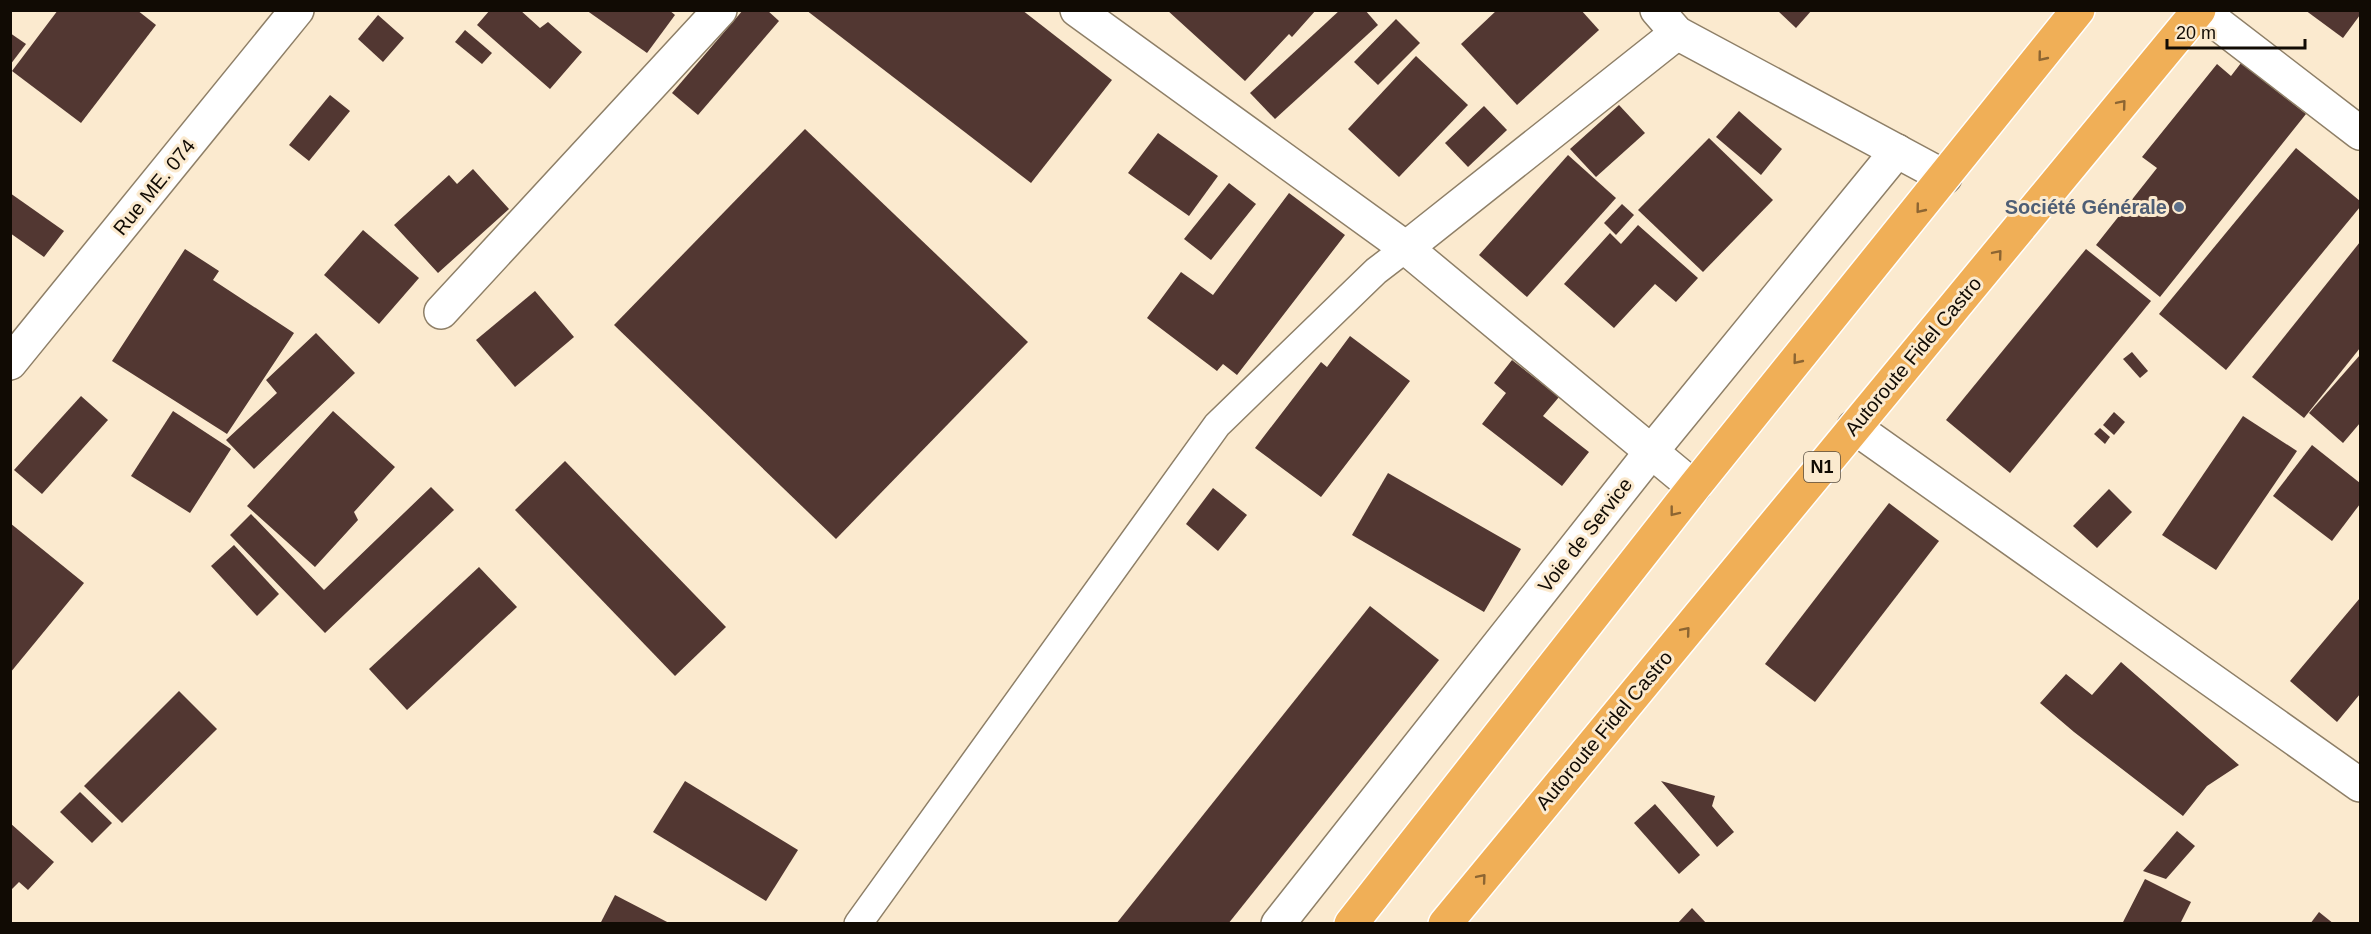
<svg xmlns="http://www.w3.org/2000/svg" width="2371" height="934" font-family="Arial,sans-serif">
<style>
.building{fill:#523732}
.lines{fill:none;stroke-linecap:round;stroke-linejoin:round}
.service-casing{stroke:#8e7f67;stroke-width:30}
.minor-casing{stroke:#8e7f67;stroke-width:36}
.trunk-casing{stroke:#fff;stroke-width:36}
.service{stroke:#fff;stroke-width:27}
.minor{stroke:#fff;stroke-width:33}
.trunk{stroke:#f0af57;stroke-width:33}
.oneway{stroke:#8c6532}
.service-dot{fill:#5c6f8a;stroke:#fbeacf;stroke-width:2}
.labels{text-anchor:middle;stroke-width:6;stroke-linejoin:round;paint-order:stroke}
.shield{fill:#fbeacf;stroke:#574e41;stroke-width:1.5}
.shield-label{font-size:18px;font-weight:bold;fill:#110b04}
.street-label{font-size:20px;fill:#110b04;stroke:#fbeacf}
.service-label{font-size:20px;font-weight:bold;fill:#4e5e75;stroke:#fbeacf;text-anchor:end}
</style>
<rect width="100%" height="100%" fill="#fbeacf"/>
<g class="building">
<path d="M58 10H137L156 25 81 123 12 71Z"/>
<path d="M490 10H520L540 28 548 22 582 52 550 89 477 25Z"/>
<path d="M586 10H669L675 15 647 53Z"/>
<path d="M743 10H767L779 21 698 115 672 93Z"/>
<path d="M806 10H1022L1112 80 1031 183Z"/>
<path d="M1167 10H1316L1292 37 1289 34 1245 81Z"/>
<path d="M1340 10H1365L1378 25 1275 119 1250 93Z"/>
<path d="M1497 10H1581L1599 30 1517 105 1461 44Z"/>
<path d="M1777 10H1812L1796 28Z"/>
<path d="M2305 10H2360V15L2343 38Z"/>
<path d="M378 15 404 38 383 62 358 39Z"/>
<path d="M1396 19 1420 43 1378 85 1354 62Z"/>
<path d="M465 30 492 53 482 64 455 42Z"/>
<path d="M10 33 26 44 10 65Z"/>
<path d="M1416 56 1468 105 1399 177 1348 129Z"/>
<path d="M2241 63 2306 114 2160 297 2096 245 2157 168 2142 157 2217 64 2231 76Z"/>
<path d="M330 95 350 111 309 161 289 145Z"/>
<path d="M1619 105 1645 133 1596 177 1570 149Z"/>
<path d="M1484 106 1507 130 1468 167 1445 143Z"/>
<path d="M1739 111 1782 149 1761 175 1716 137Z"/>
<path d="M805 129 1028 342 836 539 614 325Z"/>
<path d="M1158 133 1218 176 1189 216 1128 173Z"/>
<path d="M1709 138 1773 200 1703 272 1638 210Z"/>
<path d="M2296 148 2360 201V207L2226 370 2159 314Z"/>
<path d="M1568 155 1616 198 1527 297 1479 255Z"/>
<path d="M473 169 509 209 438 273 394 225 449 175 457 184Z"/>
<path d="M1229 183 1256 204 1211 260 1184 239Z"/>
<path d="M10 193 64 231 44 257 10 233Z"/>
<path d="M1289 193 1345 235 1237 375 1223 364 1217 371 1147 318 1181 272 1213 295Z"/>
<path d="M1622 204 1634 215 1616 235 1604 223Z"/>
<path d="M1638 225 1698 278 1676 302 1655 284 1614 328 1564 284 1610 233 1621 244Z"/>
<path d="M363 230 419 278 379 324 324 275Z"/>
<path d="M2360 242V348L2304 418 2252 377Z"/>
<path d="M185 249 219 271 213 280 294 333 227 434 112 361Z"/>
<path d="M2086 249 2151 301 2010 473 1946 420Z"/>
<path d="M535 291 574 337 515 387 476 340Z"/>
<path d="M316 333 355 373 254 469 226 440 277 393 266 380Z"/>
<path d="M1350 336 1410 381 1321 497 1255 448 1321 362 1327 367Z"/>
<path d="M2132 352 2148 371 2140 378 2123 359Z"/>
<path d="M2360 355V423L2343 443 2309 413Z"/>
<path d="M1512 360 1559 397 1543 416 1589 452 1562 486 1482 424 1506 393 1494 383Z"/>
<path d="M81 396 108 420 42 494 14 470Z"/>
<path d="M173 411 231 449 190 513 131 476Z"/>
<path d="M333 411 395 467 354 512 358 520 315 567 247 506Z"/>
<path d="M2114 412 2125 422 2114 435 2103 425Z"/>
<path d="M2243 416 2297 451 2216 570 2162 535Z"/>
<path d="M2100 428 2110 437 2105 444 2094 434Z"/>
<path d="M2312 445 2360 483V504L2332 541 2273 496Z"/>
<path d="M565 461 726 627 675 676 515 510Z"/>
<path d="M1388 473 1521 549 1484 612 1352 535Z"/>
<path d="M431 487 454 510 325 633 230 535 251 514 324 590Z"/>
<path d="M1213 488 1247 515 1218 551 1186 524Z"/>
<path d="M2109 489 2132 512 2097 548 2073 526Z"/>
<path d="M1889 503 1939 541 1815 702 1765 664Z"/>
<path d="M10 523 84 583 10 673Z"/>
<path d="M234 545 279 594 257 616 211 566Z"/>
<path d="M479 567 517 607 407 710 369 669Z"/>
<path d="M2360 598V694L2337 722 2290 681Z"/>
<path d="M1370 606 1439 660 1228 924H1116Z"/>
<path d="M2121 662 2239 765 2207 786 2183 816 2074 732 2040 703 2066 674 2092 695Z"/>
<path d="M179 691 217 729 122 823 84 786Z"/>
<path d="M685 781 798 850 766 901 653 832Z"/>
<path d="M1661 781 1715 796 1712 806 1734 832 1717 847Z"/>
<path d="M80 792 112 823 92 843 60 812Z"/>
<path d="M1655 804 1700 855 1679 874 1634 823Z"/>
<path d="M10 823 54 862 28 890 19 882 10 891Z"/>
<path d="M2177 831 2195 846 2166 879 2143 871Z"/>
<path d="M2145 879 2191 902 2181 922 2185 924H2122Z"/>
<path d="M615 895 671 924H600Z"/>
<path d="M1692 908 1707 924H1677Z"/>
<path d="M2319 912 2334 924H2310Z"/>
</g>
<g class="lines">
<g class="service-casing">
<path id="service" d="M858 924 1217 425 1376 271 1406 248"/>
</g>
<g class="minor-casing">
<g id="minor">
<path d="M1077 10 1406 248 1694 487"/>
<path d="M1657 10 1677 33 1945 177"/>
<path d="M2200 10 2360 133"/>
<path d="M1406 248 1677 33"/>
<path d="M441 312 720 10"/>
<path d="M10 363 297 10"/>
<path d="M1854 427 2360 785"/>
<path d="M1278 924 1651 452 1897 151"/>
</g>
</g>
<g class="trunk-casing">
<g id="trunk">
<path d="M1351 924 1694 487 2078 10"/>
<path d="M1445 924 2199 10"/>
</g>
</g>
<use href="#service" class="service"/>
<use href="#minor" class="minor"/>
<use href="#trunk" class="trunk"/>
</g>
<defs><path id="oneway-chevron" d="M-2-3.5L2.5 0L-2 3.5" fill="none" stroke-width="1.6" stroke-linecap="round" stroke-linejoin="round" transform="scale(1.5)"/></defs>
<g class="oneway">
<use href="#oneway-chevron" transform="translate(2042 57) rotate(129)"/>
<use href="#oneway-chevron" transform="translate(2122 104) rotate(-50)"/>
<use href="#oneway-chevron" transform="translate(1920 209) rotate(129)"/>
<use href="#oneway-chevron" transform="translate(1998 254) rotate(-50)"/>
<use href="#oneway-chevron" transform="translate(1797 360) rotate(129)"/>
<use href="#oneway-chevron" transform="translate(1674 512) rotate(128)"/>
<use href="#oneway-chevron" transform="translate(1686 631) rotate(-50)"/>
<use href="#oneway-chevron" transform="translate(1482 878) rotate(-50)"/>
</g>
<circle class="service-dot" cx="2179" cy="207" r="6"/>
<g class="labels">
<rect class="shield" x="1804" y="452" width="36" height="30" rx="4.5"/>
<g class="shield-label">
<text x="1822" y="473">N1</text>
</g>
<g class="street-label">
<text transform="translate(154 187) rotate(-51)" y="7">Rue ME. 074</text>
<text transform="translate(1913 356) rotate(-50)" y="7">Autoroute Fidel Castro</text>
<text transform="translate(1585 535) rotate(-52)" y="7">Voie de Service</text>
<text transform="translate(1604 730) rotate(-50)" y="7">Autoroute Fidel Castro</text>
</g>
<g class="service-label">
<text x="2167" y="214">Société Générale</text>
</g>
</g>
<rect width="2371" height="934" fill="none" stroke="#110b04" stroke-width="24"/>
<path d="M2167 39v9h138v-9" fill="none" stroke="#110b04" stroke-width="3"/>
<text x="2176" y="39" font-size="18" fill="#110b04" stroke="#fbeacf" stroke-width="4.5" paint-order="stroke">20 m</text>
</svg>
